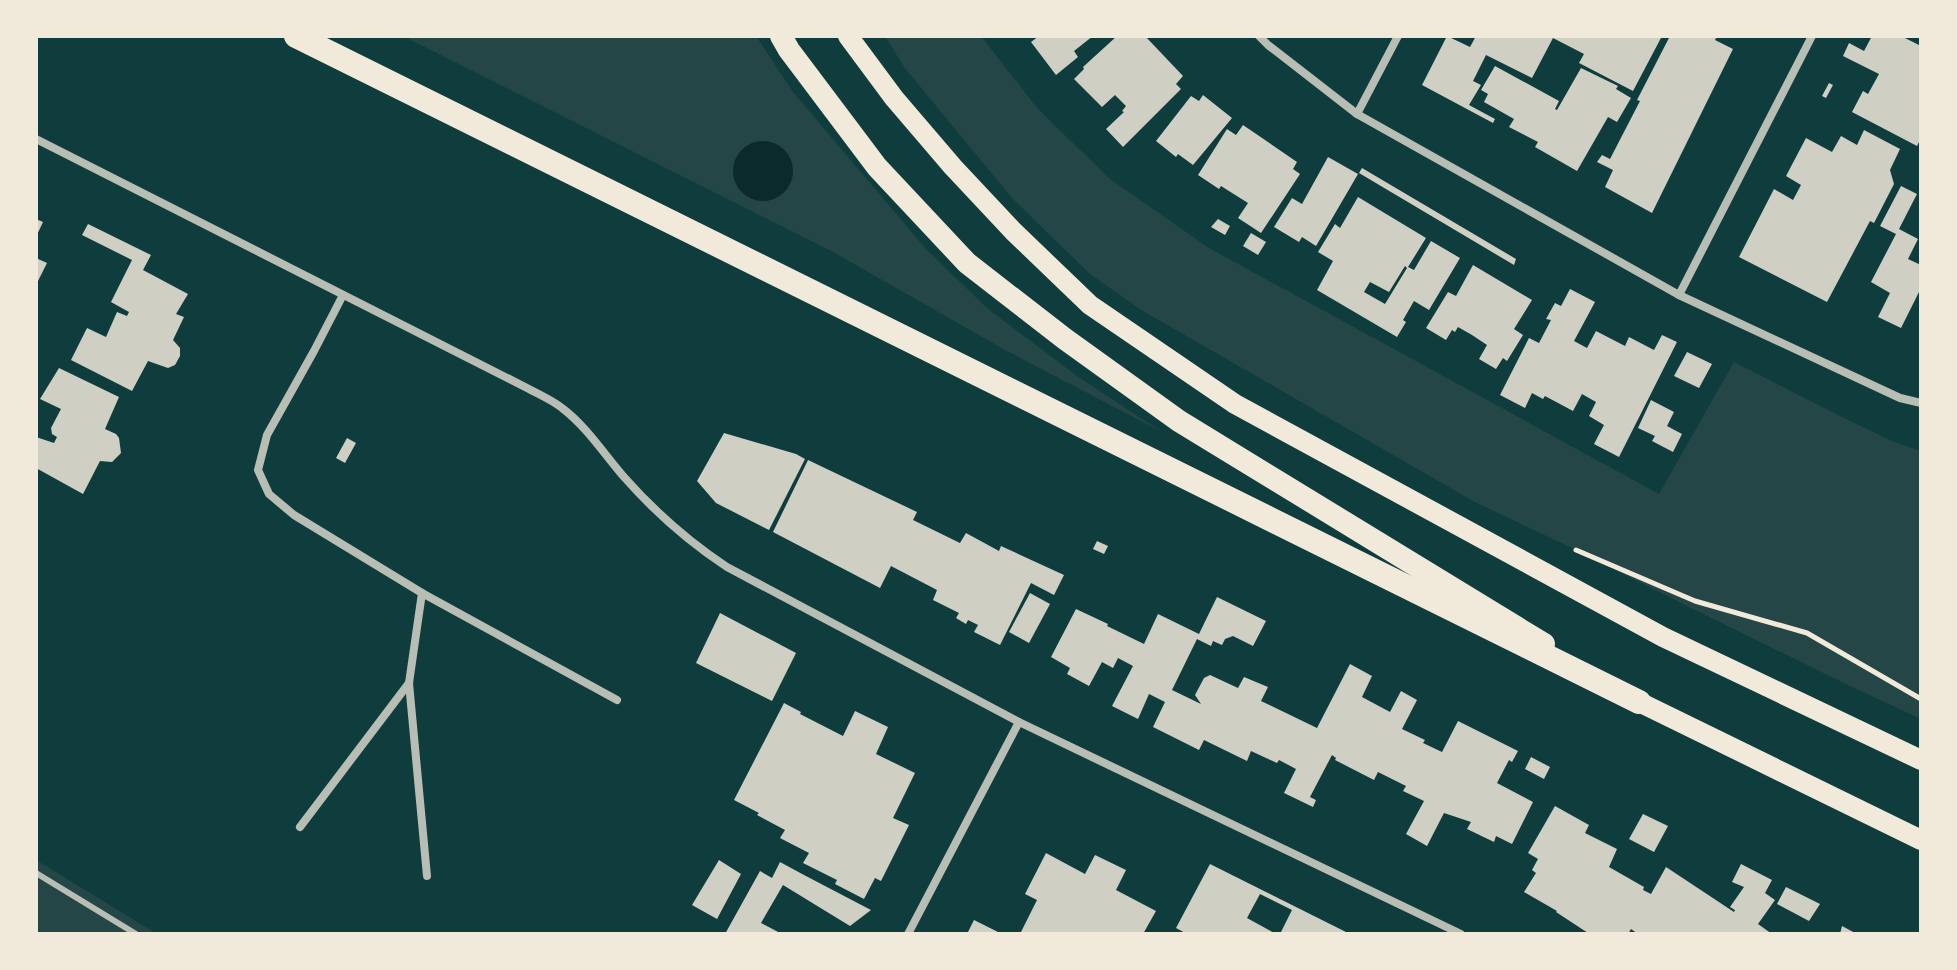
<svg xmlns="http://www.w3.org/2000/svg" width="1957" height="970" font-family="Raleway,sans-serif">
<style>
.green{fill:#244646}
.water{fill:#0a2a2b}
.building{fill:#cfcfc3;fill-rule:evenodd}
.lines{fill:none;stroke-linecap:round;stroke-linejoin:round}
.path{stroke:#f1e9da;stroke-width:5}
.service{stroke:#b8beb3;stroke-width:6}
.minor{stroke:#b8beb3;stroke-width:8}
.primary{stroke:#f1e9da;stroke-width:20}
.trunk{stroke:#f1e9da;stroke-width:22}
.motorway{stroke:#f1e9da;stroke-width:24}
</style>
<rect width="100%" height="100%" fill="#0f3d3e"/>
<g class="green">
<path d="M403 36H756L793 92 926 249 988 309 1077 376 1162 432 1005 350 833 252Z"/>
<path d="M885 36H981L1038 109 1110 179 1209 248 1659 494 1734 362 1842 417 1892 441 1921 451V719L1850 686 1689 607 1576 550 1473 501 1143 311 1090 274 1012 198 904 67Z"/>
<path d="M36 860 157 934H36Z"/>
</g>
<circle class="water" cx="763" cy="171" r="30"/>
<g class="building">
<path d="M1039 36H1093L1074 51 1078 57 1056 75 1031 42Z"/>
<path d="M1117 36H1145L1183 76 1176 84 1181 89 1123 147 1106 129 1124 112 1122 111 1126 106 1115 95 1102 107 1074 79 1084 69 1083 67Z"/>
<path d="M1447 36 1470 47 1476 36H1662L1633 91 1579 63 1584 54 1553 38 1532 78 1486 55 1473 81 1481 85 1469 105 1495 119 1493 123 1422 85Z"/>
<path d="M1670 36H1717L1715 40 1733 49 1652 213 1605 187 1613 170 1597 162 1602 155 1610 159 1640 101 1637 100Z"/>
<path d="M1872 36H1901L1921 46V138L1917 146 1852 112 1863 91 1868 94 1879 74 1843 56 1849 43 1864 51Z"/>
<path d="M1495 66 1559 101 1555 109 1557 110 1581 68 1618 86 1616 89 1631 98 1617 122 1608 117 1577 171 1535 147 1538 142 1509 127 1514 119 1484 102 1488 94 1481 90Z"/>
<path d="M1829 83 1833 85 1826 98 1822 96Z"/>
<path d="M1203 95 1232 118 1193 165 1178 154 1176 157 1156 141 1191 96 1199 101Z"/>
<path d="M1243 125 1297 162 1293 169 1300 174 1261 233 1238 218 1248 203 1221 186 1219 189 1198 175 1227 129 1236 135Z"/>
<path d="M1864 130 1900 149 1890 170 1894 184 1874 223 1870 221 1827 302 1739 257 1774 189 1793 200 1801 185 1786 176 1806 138 1832 152 1841 136 1857 145Z"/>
<path d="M1328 157 1358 174 1316 246 1302 237 1299 242 1274 227 1292 198 1302 204Z"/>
<path d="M1362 168 1516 259 1514 265 1359 173Z"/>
<path d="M1901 186 1917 194 1899 229 1918 239 1908 259 1921 265V288L1901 328 1878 317 1890 293 1871 282 1896 234 1880 226Z"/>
<path d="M1358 197 1426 238 1408 267 1414 270 1431 241 1460 258 1429 310 1414 301 1403 320 1406 322 1397 337 1317 290 1333 261 1318 252 1335 224 1340 228ZM1405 266 1407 268 1385 304 1364 292 1370 282 1389 292Z"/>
<path d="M36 219 43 222 36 237Z"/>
<path d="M1218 219 1230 226 1225 235 1211 227Z"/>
<path d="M88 224 151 255 143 270 188 294 176 314 184 317 173 340 180 348V356L175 365 168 368 148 361 132 391 71 360 87 328 106 337 117 312 127 316 129 312 111 302 132 260 82 235Z"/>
<path d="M1251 233 1266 242 1258 255 1243 246Z"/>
<path d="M36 258 47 263 36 285Z"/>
<path d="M1473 265 1532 300 1514 329 1523 335 1507 361 1503 358 1496 369 1479 359 1487 345 1472 335 1458 327 1455 332 1452 330 1446 340 1426 328 1448 292 1456 296Z"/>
<path d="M1570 289 1595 302 1574 341 1587 348 1596 331 1625 346 1629 337 1654 350 1662 335 1677 342 1619 457 1594 444 1604 425 1589 416 1596 402 1582 394 1573 411 1545 396 1543 399 1532 393 1525 408 1500 395 1529 338 1539 343 1551 320 1546 319 1555 303 1561 306Z"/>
<path d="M1687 352 1712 364 1699 388 1674 376Z"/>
<path d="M59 368 119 397 105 429 116 434 119 438 121 453 112 462 100 461 83 494 36 468V437L54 443 57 437 52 434 51 428 61 409 40 399Z"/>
<path d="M1651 400 1674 412 1667 426 1682 434 1673 452 1652 441 1655 436 1638 428Z"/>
<path d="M724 433 796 454 805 459 769 530 716 503 697 481Z"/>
<path d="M347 438 356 443 345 463 336 458Z"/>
<path d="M808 460 917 512 913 520 960 543 966 533 999 551 1001 546 1064 575 1054 595 1031 583 1000 645 974 632 978 625 968 620 966 624 956 618 959 613 933 600 937 590 891 566 880 588 773 532Z"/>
<path d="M1097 541 1108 546 1104 554 1093 549Z"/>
<path d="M1030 593 1050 604 1029 643 1009 632Z"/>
<path d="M1217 597 1266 621 1253 646 1233 636 1225 639 1222 645 1213 641 1211 646 1197 639 1172 690 1201 704 1195 695 1204 678 1210 675 1238 688 1244 677 1268 687 1261 701 1317 728 1350 664 1372 676 1362 697 1390 712 1401 691 1417 700 1402 729 1425 740 1423 743 1442 752 1458 721 1518 751 1512 762 1509 760 1497 783 1533 802 1512 844 1496 836 1494 842 1467 829 1471 822 1444 813 1427 846 1406 834 1424 801 1403 791 1406 786 1378 772 1374 780 1335 760 1336 758 1332 755 1310 797 1316 800 1313 807 1284 793 1296 769 1279 760 1277 763 1251 751 1247 761 1204 740 1199 750 1153 727 1165 702 1149 694 1138 719 1112 706 1133 666 1118 658 1113 668 1102 662 1089 686 1067 674 1070 668 1051 657 1076 609 1108 624 1107 626 1144 644 1158 614 1199 634Z"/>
<path d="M720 613 796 653 772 701 696 663Z"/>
<path d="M784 703 801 712 800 714 843 736 855 711 888 727 876 754 915 773 893 818 909 825 881 881 875 878 864 899 835 884 837 880 803 863 809 853 780 838 785 830 757 815 759 813 734 800Z"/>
<path d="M1531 757 1550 767 1544 779 1525 769Z"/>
<path d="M1555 806 1589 825 1585 833 1617 849 1609 867 1644 887 1643 890 1651 894 1666 867 1734 912 1735 910 1730 907 1744 887 1732 882 1741 864 1772 880 1765 893 1775 900 1758 924 1772 934H1638L1631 929 1628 934H1587L1588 933 1556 912 1557 911 1524 892 1536 873 1532 870 1538 859 1528 853Z"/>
<path d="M1643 814 1668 826 1654 852 1629 839Z"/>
<path d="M1046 853 1085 874 1095 855 1126 870 1116 890 1156 911 1143 934H1020L1037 900 1025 894Z"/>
<path d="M719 860 741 874 717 919 692 905Z"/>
<path d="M780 862 804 875 871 910 850 926 783 885 761 923 782 934H725L760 871 772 878Z"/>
<path d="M1210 864 1350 934H1280L1292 910 1260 894 1247 918 1276 934H1187L1176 928Z"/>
<path d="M1786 887 1820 904 1809 921 1777 904Z"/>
<path d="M974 920 1002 934H967Z"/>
<path d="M1842 926 1857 934H1840Z"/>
</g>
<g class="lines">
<path class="path" d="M1576 550 1695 601 1807 633 1921 699"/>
<path class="service" d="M36 873 136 934"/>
<g class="minor">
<path d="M1259 36 1268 45 1357 114 1679 295 1900 398 1921 403"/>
<path d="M1357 114 1398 36"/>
<path d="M36 139 529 389C540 395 552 400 562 408 586 426 604 454 624 477 655 512 689 542 727 567L1019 722 1461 934"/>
<path d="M343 295 314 351 267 435 258 470 269 494 294 515 422 593 617 700"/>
<path d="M1679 295 1812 36"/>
<path d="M422 593 409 683 427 876"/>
<path d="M300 827 409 683"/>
<path d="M908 934 1019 722"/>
</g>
<g class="primary">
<path d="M848 36 894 98 953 167 1013 231 1090 305 1235 404 1663 637 1921 760"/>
<path d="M1639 702 1921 840"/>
</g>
<path class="trunk" d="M781 36 789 50 877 167 967 263 1065 339 1179 421 1544 644"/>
<path class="motorway" d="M296 36 1639 702"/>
</g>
<rect width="1957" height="970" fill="none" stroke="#f1e9da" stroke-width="76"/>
</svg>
